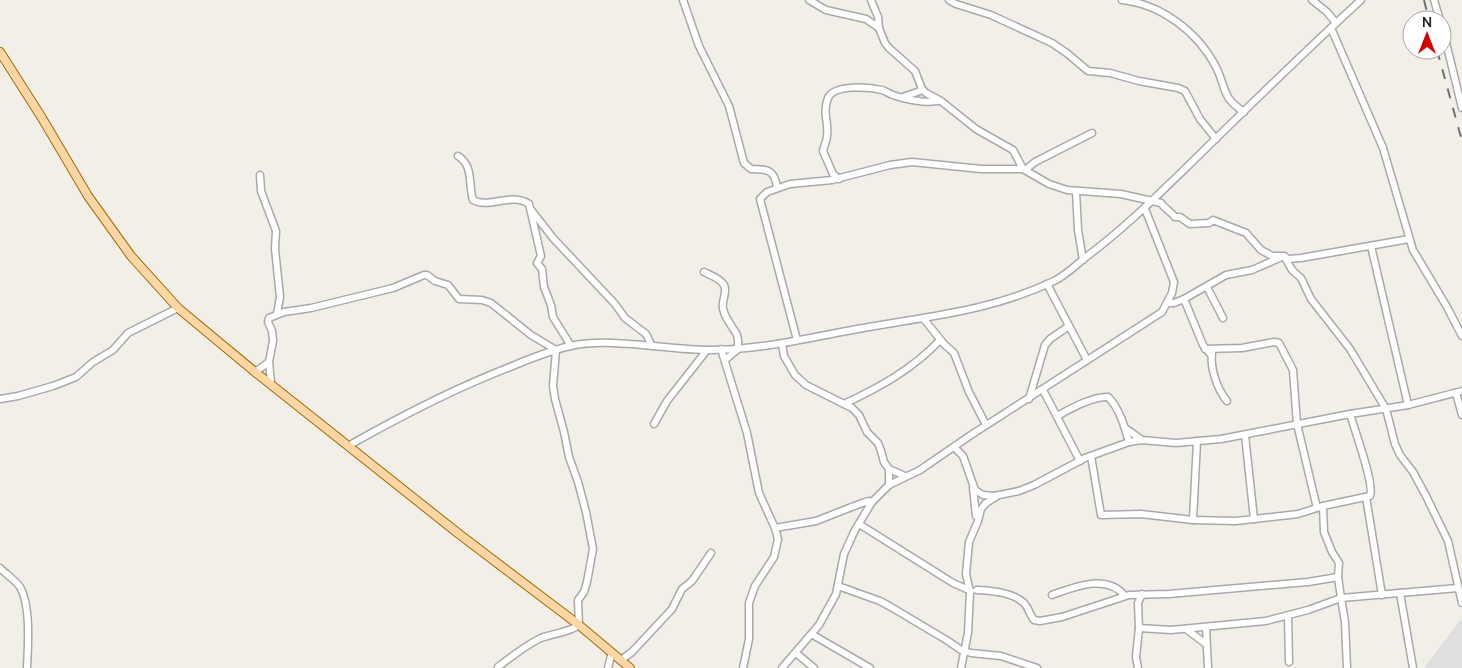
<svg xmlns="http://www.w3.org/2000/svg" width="1462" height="668" font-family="Manrope,sans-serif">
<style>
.residential{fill:#e0dfdf}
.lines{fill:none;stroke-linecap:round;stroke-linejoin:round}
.minor-casing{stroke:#a9a9a9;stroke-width:9}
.major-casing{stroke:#a06b00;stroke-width:10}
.minor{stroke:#fff;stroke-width:6}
.major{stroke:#fcd6a4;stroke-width:8}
.rail{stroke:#707070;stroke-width:2;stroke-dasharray:10 10;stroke-linecap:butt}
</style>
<rect width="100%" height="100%" fill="#f2efe9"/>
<path class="residential" d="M1462 618V668H1424Z"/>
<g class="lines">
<g class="minor-casing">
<g id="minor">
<path d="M683 0 699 46 729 106 744 163 751 169C768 169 775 170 777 188"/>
<path d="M809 0 826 10 866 19 879 28 885 43 889 48 915 71 922 89 926 93 941 101 976 129 1013 150 1023 169"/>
<path d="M871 0 878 17 879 28"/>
<path d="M949 0 956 4 991 15 1052 43 1068 54 1088 71 1110 73 1139 81 1178 88 1185 91 1200 119 1216 139"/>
<path d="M1122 0C1161 4 1198 32 1216 67 1227 89 1221 97 1244 112"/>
<path d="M1312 0 1327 12 1336 23"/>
<path d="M1434 0 1440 20"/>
<path d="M1442 26 1462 108"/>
<path d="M1331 28 1383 148 1413 250 1447 307 1462 336"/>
<path d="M903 97 923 90"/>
<path d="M458 156C474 166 468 184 473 200 488 209 512 192 529 204L541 256 537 263 542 269 544 287 551 305 553 317 571 346"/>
<path d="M1025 170 1035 162 1092 133"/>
<path d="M260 175 261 191 276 231 275 249 280 297 277 314"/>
<path d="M839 179 833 174 823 151C824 145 827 141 827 136 829 122 822 113 828 98 834 84 870 87 882 90 886 91 889 94 893 95 901 98 910 100 919 101 925 103 932 101 938 101"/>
<path d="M1076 191 1078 230 1083 260"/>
<path d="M532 211 553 238 615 304 625 318 646 334 652 346"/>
<path d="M1371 246 1408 405"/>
<path d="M704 272C710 275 720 278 724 285 728 292 721 301 723 309 725 318 731 325 736 333 739 338 738 344 738 349L725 360"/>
<path d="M1047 284 1087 360"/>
<path d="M1207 287 1223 318"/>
<path d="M1184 299 1203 345 1211 355"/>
<path d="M1168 303H1174L1184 299 1226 275 1252 270 1284 256 1288 259 1301 258 1409 239"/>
<path d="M923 318 944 344 954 353 969 392 986 425"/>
<path d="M797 340 760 199 767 192 790 184 832 180 890 165 912 162 981 169H1023L1049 184 1067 190 1121 194 1161 203C1165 209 1170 211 1175 217H1180L1190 224 1209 223 1213 220 1246 233 1261 250 1272 256H1284L1292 270 1301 278 1311 299 1350 349 1386 409 1395 444 1400 455 1413 472 1425 494 1448 541 1462 603"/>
<path d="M782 344 784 356 795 375 806 385 852 408 859 415 867 432 878 443 881 451 884 462 889 469V485"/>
<path d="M721 349 747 433 759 493 775 528 778 539 774 557 755 586 749 603V639L743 668"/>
<path d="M1205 349 1242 348 1274 342 1279 343 1293 370 1297 424 1317 508"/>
<path d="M1212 353C1210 368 1217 389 1227 401"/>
<path d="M255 372 269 362"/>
<path d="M271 383 269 362 273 341 272 331 268 322 269 318 284 312 311 308 393 288 424 275H427L435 281 448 285 459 299 482 300 491 303 531 335 556 350 553 386 555 399 564 432 569 457 578 482 586 512 593 549 587 582 584 592 578 600 579 625C568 633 554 633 541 638 526 645 511 657 498 667"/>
<path d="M1043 390 1080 461"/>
<path d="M1456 393 1462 415"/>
<path d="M0 399 18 396 53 386 76 377 93 362 113 350 128 333 178 308"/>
<path d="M1029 399 1045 345 1050 339 1069 326"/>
<path d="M844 404C880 387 913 369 940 340"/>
<path d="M1057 416C1070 409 1093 396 1108 397 1119 407 1125 428 1129 442"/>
<path d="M654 424 667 401 707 350"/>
<path d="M1125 428 1142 440"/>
<path d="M1245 435 1254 519"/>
<path d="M348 446C401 416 453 389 510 367 529 359 549 351 570 346 612 337 666 350 709 350 761 350 812 337 863 328 930 316 991 311 1054 281 1065 276 1076 265 1086 257 1125 228 1159 194 1194 160 1249 106 1304 52 1361 0"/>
<path d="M954 447 963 456 975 490 983 495 994 496 1019 491 1034 485 1085 458 1129 442 1142 440 1176 443 1221 439 1350 414 1408 405 1462 391"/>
<path d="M1091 456 1101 515 1141 514 1193 520 1197 441"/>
<path d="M889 469 905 476"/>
<path d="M973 487 976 516"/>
<path d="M1366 497 1382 595"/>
<path d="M1323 506 1324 532 1332 552 1339 563 1338 577 1341 598 1458 588"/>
<path d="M1193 520 1236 521 1298 514 1323 506 1370 496C1375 485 1354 428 1350 414"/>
<path d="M859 524 953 583 971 591"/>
<path d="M775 528 816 521 862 503 869 501 872 502"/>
<path d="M0 568C6 574 15 580 20 587 31 606 28 645 27 668"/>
<path d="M838 586 880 601 891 607 948 641 961 650 971 653 1001 656 1037 668"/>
<path d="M977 590C992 591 1012 592 1024 603 1028 607 1030 615 1034 620L1040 621 1062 617 1129 595 1169 594 1308 582 1338 577"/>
<path d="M1400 593 1413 668"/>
<path d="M1142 594 1138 603 1139 628 1171 630 1266 621 1308 610 1341 598 1345 622 1347 668"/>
<path d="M1052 595C1074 587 1107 573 1125 596"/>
<path d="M1288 616 1289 662"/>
<path d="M1206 627 1208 668"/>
<path d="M1186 629 1206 644"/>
<path d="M813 635 870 668"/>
<path d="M796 653 814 668"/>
<path d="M621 660 632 652 672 609 682 589 692 581 711 553"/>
<path d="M608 668 612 652"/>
<path d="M782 668 819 625 836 594 844 554 855 530 872 502 889 485 920 470 971 435 1162 312 1172 293 1174 282 1145 209"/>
<path d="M961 668 968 633 970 592 966 574 969 542 978 521 981 509 986 503 996 497"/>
<path d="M1138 668 1136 657 1139 628"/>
</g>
</g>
<g class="major-casing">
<path id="major" d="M0 52 42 118 88 196 131 256 178 308 255 372 459 534 579 625 630 668"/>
</g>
<use href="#minor" class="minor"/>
<use href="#major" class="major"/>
<g class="rail">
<path d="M1424 0 1429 20"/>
<path d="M1437 50 1462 141"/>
</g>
</g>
<g transform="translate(1427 35)"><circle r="24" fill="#ffffff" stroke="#a7a7a7"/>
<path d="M0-4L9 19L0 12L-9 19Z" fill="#d40000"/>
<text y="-8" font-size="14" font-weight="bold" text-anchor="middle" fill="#222222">N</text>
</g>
</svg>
